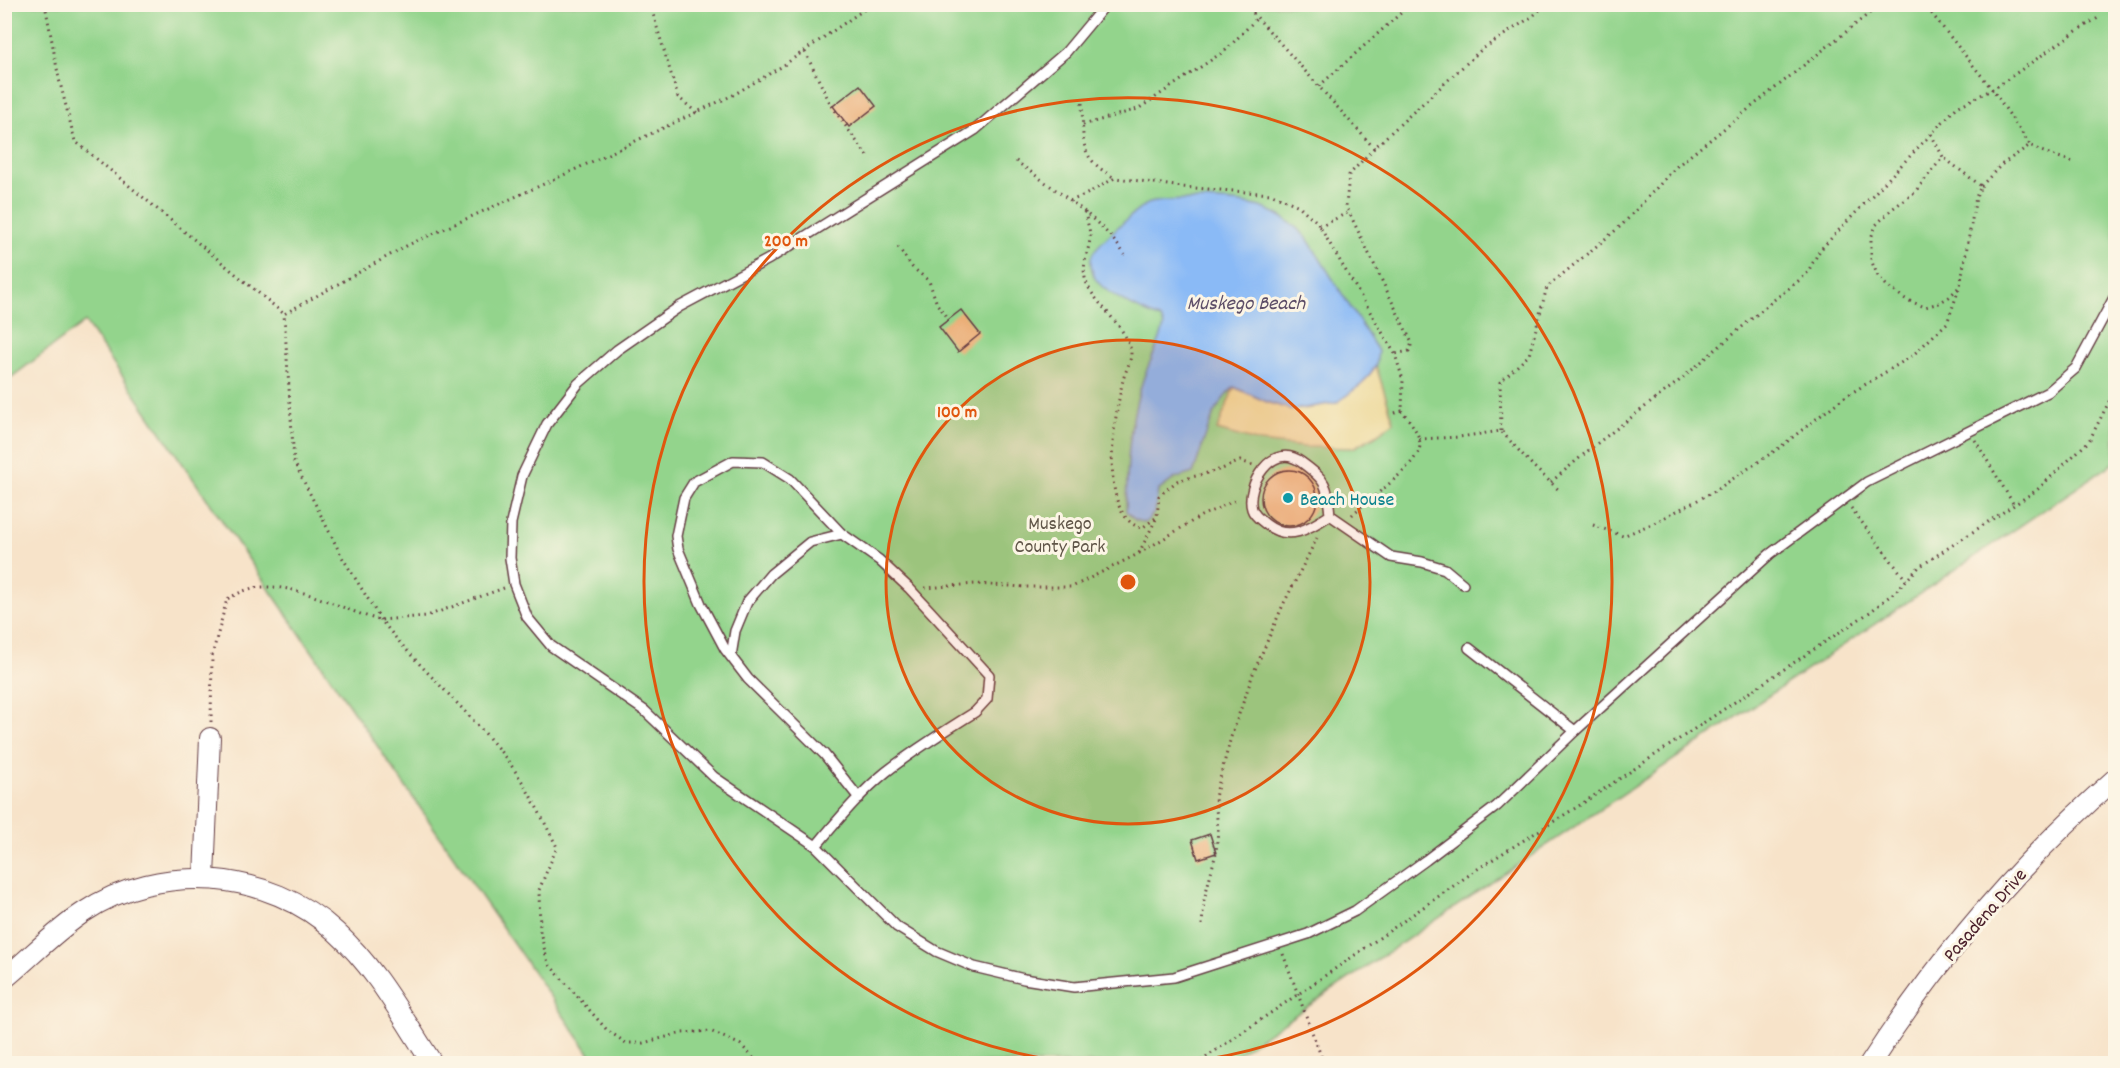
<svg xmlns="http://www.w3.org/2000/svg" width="2120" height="1068" font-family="Dekko,sans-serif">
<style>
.green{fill:#93d48c;stroke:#6e7a5c;stroke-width:1.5}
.sand{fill:#eeda9e;stroke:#9c7c64;stroke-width:1.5}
.water{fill:#8abaf6;stroke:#6a6c90;stroke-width:1.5}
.building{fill:#ebae77}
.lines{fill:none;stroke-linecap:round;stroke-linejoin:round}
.lane-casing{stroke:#643c43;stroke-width:12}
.street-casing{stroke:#643c43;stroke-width:22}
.path{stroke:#643c43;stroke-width:3;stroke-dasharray:1.5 4.5;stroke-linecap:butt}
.lane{stroke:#fff;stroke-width:9}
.street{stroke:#fff;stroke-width:20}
.ring{fill:none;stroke:#e0560e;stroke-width:3}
.culture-dot{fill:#0f9aa8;stroke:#fcf5e5;stroke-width:2}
.labels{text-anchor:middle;stroke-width:6;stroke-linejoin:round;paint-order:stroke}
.culture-label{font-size:20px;fill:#0d838f;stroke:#fcf5e5;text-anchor:start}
.park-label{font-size:20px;fill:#605548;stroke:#fcf5e5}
.street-label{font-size:20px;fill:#4a1f2b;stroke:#fcf5e5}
.water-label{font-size:21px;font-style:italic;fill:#5d4e68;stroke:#fcf5e5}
.centre{fill:#e0560e;stroke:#fcf5e5;stroke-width:3}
.ring-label{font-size:18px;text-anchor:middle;font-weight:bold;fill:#e0560e;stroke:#fcf5e5;stroke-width:6;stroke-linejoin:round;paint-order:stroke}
</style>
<rect width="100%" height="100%" fill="#fcf5e5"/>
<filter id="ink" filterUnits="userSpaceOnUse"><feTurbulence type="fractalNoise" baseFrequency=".0167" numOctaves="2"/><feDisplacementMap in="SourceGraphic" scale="12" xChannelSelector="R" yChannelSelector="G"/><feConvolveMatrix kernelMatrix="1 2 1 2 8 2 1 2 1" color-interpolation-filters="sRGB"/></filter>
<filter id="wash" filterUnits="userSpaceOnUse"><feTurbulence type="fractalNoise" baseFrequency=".008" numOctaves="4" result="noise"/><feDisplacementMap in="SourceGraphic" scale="24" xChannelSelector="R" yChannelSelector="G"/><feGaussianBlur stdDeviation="1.35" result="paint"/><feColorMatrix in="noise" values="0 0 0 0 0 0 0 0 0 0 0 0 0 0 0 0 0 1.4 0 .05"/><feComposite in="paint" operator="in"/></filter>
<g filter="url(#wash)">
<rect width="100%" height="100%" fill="#f7e3c9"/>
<path class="green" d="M5 5H2115V462L1224 1063H596L85 322 5 382Z"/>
<path class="sand" d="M1376 366 1394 422 1375 436 1353 448 1304 447 1260 442 1217 430 1234 387 1267 402 1292 410 1311 408 1362 384Z"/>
<path class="water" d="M1201 200C1246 202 1274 203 1307 238L1378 351 1376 366 1362 384 1336 403 1292 410 1267 402 1234 387C1209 410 1205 442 1193 473L1174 479 1158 491 1155 512 1145 523 1135 520 1126 511C1127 468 1128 424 1142 383 1148 363 1159 346 1164 326L1161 319C1144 312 1104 294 1095 278 1092 271 1089 262 1092 255 1095 246 1140 206 1150 203 1165 199 1185 201 1201 200Z"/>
<g id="blocks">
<g class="building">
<path d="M860 85 876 106 849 127 833 106Z"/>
<path d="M961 310 980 334 958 352 939 327Z"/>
<circle cx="1289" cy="498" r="28"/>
<path d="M1210 834 1216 853 1198 859 1192 840Z"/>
</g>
</g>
</g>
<g filter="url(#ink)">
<use href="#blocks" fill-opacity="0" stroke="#643c43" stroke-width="1.5"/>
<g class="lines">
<g class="lane-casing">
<g id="lane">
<path d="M1106 4 1066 52 975 130 769 259 679 307 617 350 578 384 547 424 522 476 511 523 510 558 514 584 527 617 551 646 645 711 714 777 816 846 897 927 936 951 974 967 1024 979 1074 987 1174 977 1308 934 1355 911 1426 860 1497 806 1575 731 1770 554 1867 482 2048 392 2076 368 2116 294"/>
<path d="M1330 515C1310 528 1289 542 1267 525 1262 521 1254 516 1252 509 1245 487 1272 440 1301 462 1327 481 1327 484 1330 515L1391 557 1422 562 1445 569 1463 584"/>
<path d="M1469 648 1575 731"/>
<path d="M731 656 735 631 747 602 771 574 810 542 842 534"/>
<path d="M816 846C838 820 860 793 886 772 914 750 945 731 975 712L987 699 989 675 909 588 879 560 842 534 790 479 763 462 733 461 694 482 684 498 676 536 678 549 701 604 725 649 748 679 824 754 859 798"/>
</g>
</g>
<g class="street-casing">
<g id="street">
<path d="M204 877 210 738"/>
<path d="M4 979C31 957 55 931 84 912 160 861 269 870 336 932 377 969 403 1019 433 1064"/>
<path d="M1870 1064C1938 959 2021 861 2116 778"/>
</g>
</g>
<g class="path">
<path d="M45 4 59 79 75 141 284 314"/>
<path d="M650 4 678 97 697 113"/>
<path d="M1245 4 1374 148 1481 50 1533 16 1546 4"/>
<path d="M1924 4 1992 89 2030 145"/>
<path d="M1253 13 1265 4"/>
<path d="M805 52 832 107 868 157"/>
<path d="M1319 86 1411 4"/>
<path d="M1082 103C1084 142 1077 157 1115 178"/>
<path d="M1083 125 1138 109 1226 50 1257 18"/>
<path d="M1931 134 1943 157 1914 193 1892 209 1876 225 1871 238V260L1878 276 1888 287 1907 300 1925 307 1939 303 1949 297 1960 286 1976 197 1981 186 1943 157"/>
<path d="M1374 148 1349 175 1346 206 1412 343 1409 351 1395 354"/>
<path d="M1016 161C1054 190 1098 215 1125 255"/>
<path d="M1981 186 2001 165 2030 145 2041 151 2076 163"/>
<path d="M1070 201 1085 195 1115 178 1140 181 1182 187 1272 194 1299 206 1317 222 1395 354 1403 380 1402 411"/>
<path d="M1085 212C1086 220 1091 231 1090 239 1088 255 1080 267 1087 284 1096 305 1131 331 1131 354 1131 362 1125 372 1123 380 1115 414 1096 516 1142 528L1157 517 1159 496 1177 481 1222 469 1240 461 1253 465"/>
<path d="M1319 227 1349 212"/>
<path d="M898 247 912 267 929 281 937 304 949 319"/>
<path d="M1501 431 1500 382 1529 355 1547 287 1622 225 1677 166 1881 4"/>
<path d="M1419 439 1459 437 1501 431 1534 467 1560 491"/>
<path d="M1975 440 2014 505"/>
<path d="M1551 482 1595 445 1679 381 1770 303 1806 275 1820 250 1957 107 1995 88 2078 30 2098 18"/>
<path d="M1851 508 1906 580"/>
<path d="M1352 515C1367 500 1421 464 1420 444 1419 432 1409 420 1402 411L1391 414"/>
<path d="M1593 525 1623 536 1654 523 1713 492 1779 448 1843 398 1912 356 1947 323 1960 286"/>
<path d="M1139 553 1156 519"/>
<path d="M504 588 427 616 381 620C419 668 466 708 504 756 526 783 541 816 557 847L539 890 540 932 548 963 607 1030 626 1043H643L682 1033 710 1031 741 1045 759 1064"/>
<path d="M925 588 975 584 1025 587H1072L1138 554 1201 516 1238 499"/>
<path d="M381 620 342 557 294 462 284 314 408 245 555 179 733 95 781 67 872 4"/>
<path d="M211 722 212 656 227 599C235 595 244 590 253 588 296 581 339 609 379 620"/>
<path d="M1202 925 1204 900 1216 853 1218 830 1215 797 1231 737 1253 674 1283 605 1317 538"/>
<path d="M1283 954 1324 1064"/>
<path d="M1196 1064 1345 962 1479 868 1577 807 1870 612 1896 591 1919 567 2037 490 2089 441 2116 388"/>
</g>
<use href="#lane" class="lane"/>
<use href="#street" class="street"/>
</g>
</g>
<circle cx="1128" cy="582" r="242" fill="#e0560e" fill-opacity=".12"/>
<g class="ring">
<circle cx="1128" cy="582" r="242"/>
<path d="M1077 1063A484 484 0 1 1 1179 1063"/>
</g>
<circle class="culture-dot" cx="1288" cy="498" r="6"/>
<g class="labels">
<g class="culture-label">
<text x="1300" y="505">Beach House</text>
</g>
<g class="park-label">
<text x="1060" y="529">Muskego<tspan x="1060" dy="23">County Park</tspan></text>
</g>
<g class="street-label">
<text transform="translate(1984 914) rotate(-49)" y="7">Pasadena Drive</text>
</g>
<g class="water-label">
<text x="1246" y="309">Muskego Beach</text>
</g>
</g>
<circle cx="1128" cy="582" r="9" class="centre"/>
<g class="ring-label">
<text x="786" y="246">200 m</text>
<text x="957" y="417">100 m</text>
</g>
<rect width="2120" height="1068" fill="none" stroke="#fcf5e5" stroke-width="24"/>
</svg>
